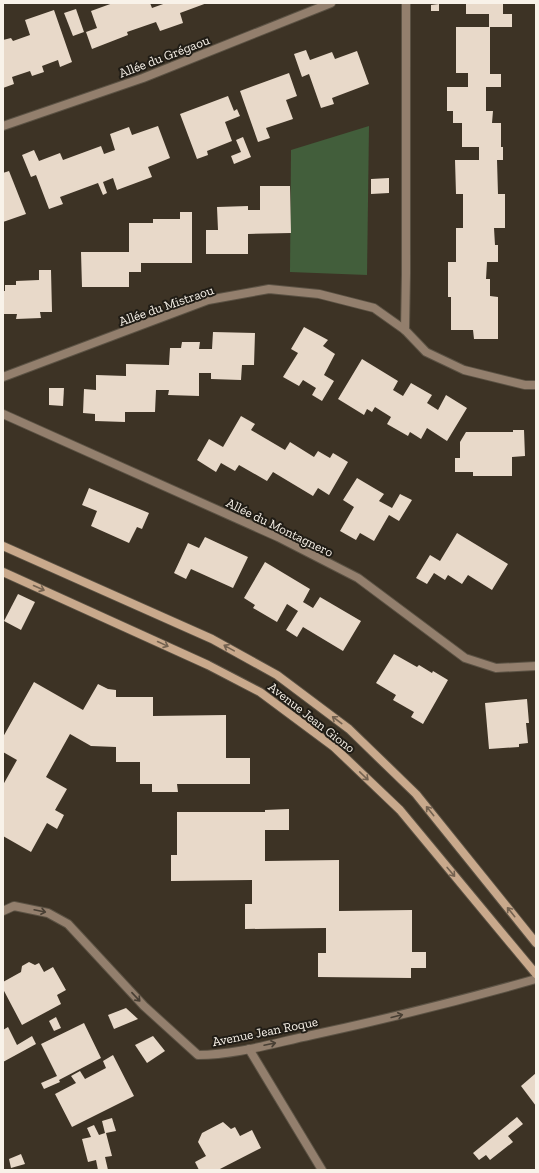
<svg xmlns="http://www.w3.org/2000/svg" width="539" height="1173" font-family="'Zilla Slab',serif">
<style>
.green{fill:#425e3b}
.building{fill:#e8d9c9}
.lines{fill:none;stroke-linecap:round;stroke-linejoin:round}
.street-casing{stroke:#5b5244;stroke-width:10}
.secondary-casing{stroke:#5b5244;stroke-width:10}
.street{stroke:#937f6d;stroke-width:8}
.secondary{stroke:#c9a98c;stroke-width:8}
.oneway{stroke:#746250}
.oneway2{stroke:#483f34}
.labels{text-anchor:middle;stroke-width:4;stroke-linejoin:round;paint-order:stroke}
.street-label{font-size:13px;fill:#f8f2e9;stroke:#201c15}
</style>
<rect width="100%" height="100%" fill="#3d3325"/>
<path class="green" d="M369 126 367 275 290 272 291 150Z"/>
<g class="building">
<path d="M113 3H150L152 8 166 3H207L180 13 183 23 160 31 156 22 127 32 128 35 92 49 86 32 97 28 91 11Z"/>
<path d="M466 3H503V14H512V27H490V74H501V87H486V111H493L492 123H501V147H503V160H497L498 194H505V228H494L495 245H498V262H487L486 279H490V296L498 297V339H474L473 330H451V297H448V262H456V228H463V194H456L455 160H479V147H462V123H453V111H447V87H468V73H456V27H489V14H466Z"/>
<path d="M439 4V11H431V5Z"/>
<path d="M76 9 84 32 73 36 64 13Z"/>
<path d="M54 10 72 62 60 67 58 60 42 66 44 72 32 76 30 71 12 77 14 84 3 88V40L11 38 13 41 30 35 25 20Z"/>
<path d="M306 50 310 60 332 52 335 59 357 51 369 84 332 98 334 104 321 108 309 74 302 77 294 54Z"/>
<path d="M289 73 297 96 286 100 293 119 266 128 270 138 258 142 240 91Z"/>
<path d="M228 96 234 111 237 109 240 116 225 122 232 141 207 151 208 155 197 159 180 114Z"/>
<path d="M158 126 170 158 148 167 152 177 117 190 113 178 103 182 107 193 103 195 98 183 60 197 63 204 49 209 36 175 31 177 22 155 34 150 39 161 60 153 63 160 101 146 104 154 115 150 110 134 129 127 132 135Z"/>
<path d="M243 137 251 157 234 164 231 156 241 152 236 140Z"/>
<path d="M9 171 26 214 3 222V173Z"/>
<path d="M389 178V193L371 194V179Z"/>
<path d="M260 186H290L291 233 248 234V254H206V230H218L217 207 248 206V210H260Z"/>
<path d="M180 212H192V263H141V272H129V287H82L81 252H129V223H153V219H180Z"/>
<path d="M39 270H51L52 312H40L41 318 16 319 17 314H3V291H5V285H16V281L39 280Z"/>
<path d="M304 327 328 340 323 346 335 354 324 375 334 381 322 401 312 395 316 388 303 380 299 386 283 377 298 353 291 349Z"/>
<path d="M213 332 255 333 254 365H242L241 380 211 379V373H199V396L168 395 169 390H156L155 412H125V422L95 421V414L83 413 84 389 96 390V375L126 376V364L169 365 170 348H181L182 342H200L199 349H212Z"/>
<path d="M362 359 398 381 393 390 403 396 411 383 432 395 427 403 438 410 446 395 467 408 447 441 427 428 421 439 410 432 408 436 387 424 391 417 375 407 372 412 367 409 364 415 338 399Z"/>
<path d="M49 388H64L63 406 49 405Z"/>
<path d="M241 416 255 424 251 430 285 450 290 442 314 457 318 451 330 458 333 453 348 462 329 495 318 488 313 496 273 472 267 481 239 465 235 471 221 463 216 472 197 460 209 439 223 447Z"/>
<path d="M513 430H524L525 456 512 457V476H473V472H455V458H460V442L466 432H513Z"/>
<path d="M357 478 384 494 379 501 392 508 400 494 412 500 399 521 389 515 374 541 360 533 356 540 340 531 354 507 343 500Z"/>
<path d="M89 488 149 513 142 529 137 527 129 543 91 526 97 511 82 505Z"/>
<path d="M457 533 508 564 492 590 468 575 462 584 448 575 445 580 434 573 427 584 416 578 430 555 440 561Z"/>
<path d="M205 537 248 557 233 588 191 569 186 579 174 573 188 543 199 548Z"/>
<path d="M265 562 310 589 303 602 313 608 320 597 361 621 343 651 303 627 297 637 286 630 298 611 287 604 277 622 253 608 255 605 244 598Z"/>
<path d="M18 594 35 602 21 630 4 621Z"/>
<path d="M394 654 417 667 419 665 432 673 433 671 448 680 423 724 411 717 414 712 393 700 396 695 376 683Z"/>
<path d="M34 682 83 710 98 684 108 689 116 690V697H153V716L226 715V758H250V784H177L178 792H152V784H140V762H116V747L91 746 70 734 46 777 67 789 55 810 64 815 57 829 47 823 31 852 3 836V785L17 760 3 752V737Z"/>
<path d="M527 699 529 723H526L528 743 519 744V747L489 749 485 703Z"/>
<path d="M289 809V830H265V861L339 860V911L412 910V952H426V968H411V978L318 977V953H326V928L245 929V904H252V880L171 881V855H177V812H265V810Z"/>
<path d="M29 962 35 965 39 963 44 972 53 967 66 990 57 995 61 1004 22 1025 3 989V982L21 972 22 966Z"/>
<path d="M126 1008 138 1019 114 1029 108 1015Z"/>
<path d="M56 1017 61 1028 54 1031 49 1021Z"/>
<path d="M84 1023 101 1058 59 1080 60 1082 44 1089 41 1083 57 1076 41 1044Z"/>
<path d="M8 1027 17 1045 32 1036 36 1044 3 1062V1030Z"/>
<path d="M153 1036 165 1051 147 1063 135 1045Z"/>
<path d="M113 1055 134 1096 72 1127 55 1094 76 1083 71 1076 80 1071 85 1079 106 1068 103 1061Z"/>
<path d="M536 1073V1106L521 1086Z"/>
<path d="M517 1117 523 1124 508 1136 513 1142 490 1160 486 1155 479 1160 473 1153Z"/>
<path d="M112 1118 116 1131 106 1133 112 1156 105 1157 108 1170H98L96 1160 88 1162 82 1139 91 1137 87 1128 94 1125 99 1135 105 1133 102 1121Z"/>
<path d="M223 1122 231 1129 235 1127 240 1136 252 1130 261 1148 218 1170H199L195 1162 206 1156 198 1142 202 1133Z"/>
<path d="M21 1154 25 1164 11 1168 9 1159Z"/>
</g>
<g class="lines">
<g class="street-casing">
<g id="street">
<path d="M3 126 143 78 331 3"/>
<path d="M405 330 406 274V3"/>
<path d="M3 377 208 300 269 289 319 294 374 308 405 330 426 352 464 370 525 385H536"/>
<path d="M3 414 278 537 358 578 465 658 496 668 536 666"/>
<path d="M3 911 14 906 48 913 68 924 144 1006 198 1055C236 1055 274 1043 312 1035 387 1019 462 1000 536 979"/>
<path d="M249 1049 322 1170"/>
</g>
</g>
<g class="secondary-casing">
<g id="secondary">
<path d="M3 546 212 639 277 675 349 729 416 794 536 943"/>
<path d="M3 572 208 665 260 692 334 747 400 810 536 974"/>
</g>
</g>
<use href="#street" class="street"/>
<use href="#secondary" class="secondary"/>
</g>
<defs><path id="oneway-shaft" d="M-6 0H5M1.5-3L5.5 0L1.5 3" fill="none" stroke-width="1.6" stroke-linecap="round" stroke-linejoin="round"/></defs>
<g class="oneway">
<use href="#oneway-shaft" transform="translate(39 588) rotate(24)"/>
<use href="#oneway-shaft" transform="translate(163 644) rotate(25)"/>
<use href="#oneway-shaft" transform="translate(229 648) rotate(-151)"/>
<use href="#oneway-shaft" transform="translate(337 720) rotate(-143)"/>
<use href="#oneway-shaft" transform="translate(364 776) rotate(44)"/>
<use href="#oneway-shaft" transform="translate(430 811) rotate(-129)"/>
<use href="#oneway-shaft" transform="translate(451 872) rotate(50)"/>
<use href="#oneway-shaft" transform="translate(511 912) rotate(-129)"/>
</g>
<g class="oneway2">
<use href="#oneway-shaft" transform="translate(40 911) rotate(12)"/>
<use href="#oneway-shaft" transform="translate(136 997) rotate(47)"/>
<use href="#oneway-shaft" transform="translate(397 1016) rotate(-14)"/>
<use href="#oneway-shaft" transform="translate(270 1044) rotate(-12)"/>
</g>
<g class="labels">
<g class="street-label">
<text transform="translate(164 56) rotate(-21)" y="5">Allée du Grégaou</text>
<text transform="translate(166 305) rotate(-19)" y="5">Allée du Mistraou</text>
<text transform="translate(280 527) rotate(26)" y="5">Allée du Montagnero</text>
<text transform="translate(312 717) rotate(38)" y="5">Avenue Jean Giono</text>
<text transform="translate(265 1031) rotate(-11)" y="5">Avenue Jean Roque</text>
</g>
</g>
<rect width="539" height="1173" fill="none" stroke="#f8f2e9" stroke-width="8"/>
</svg>
